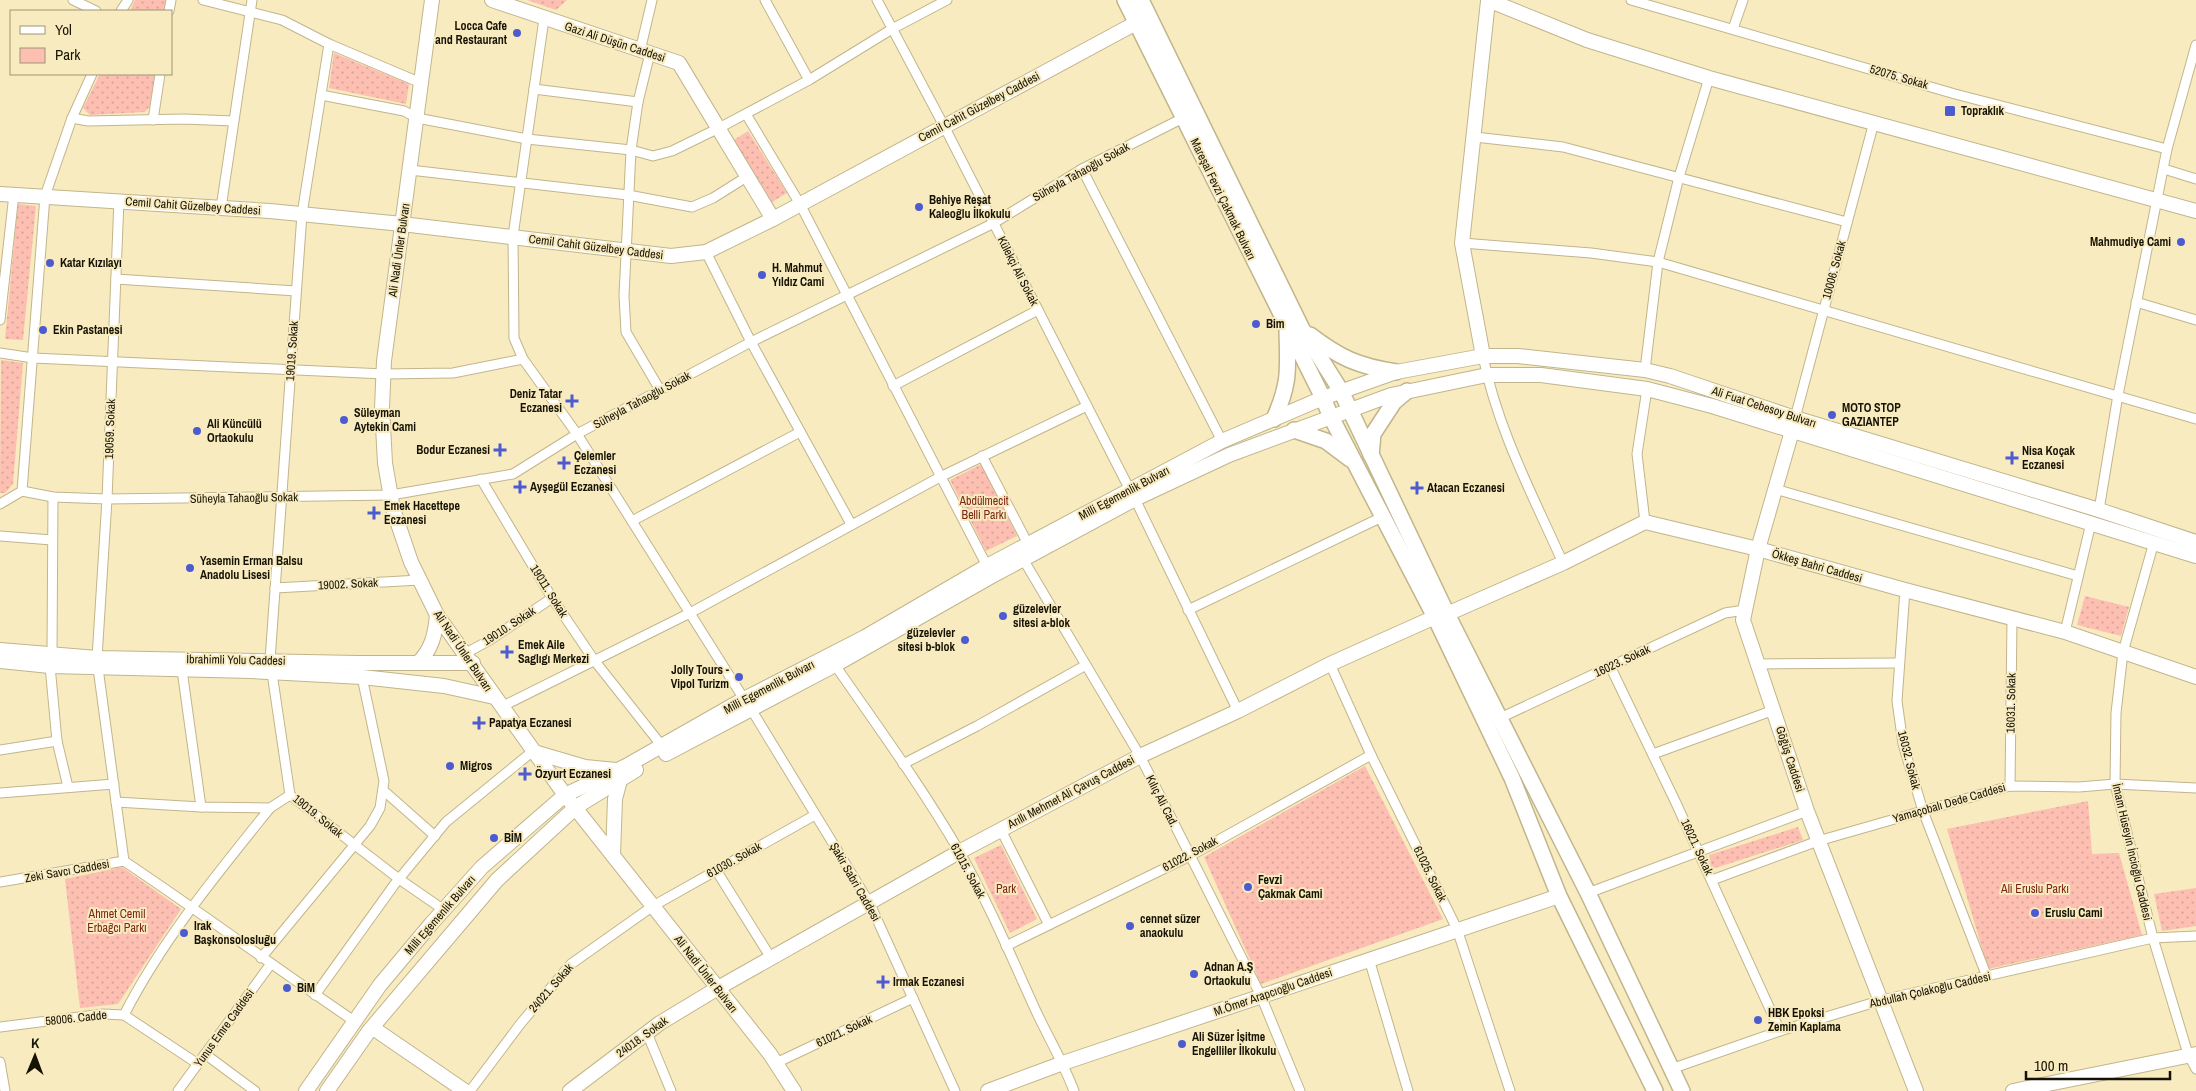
<svg xmlns="http://www.w3.org/2000/svg" width="2196" height="1091" font-family="'Archivo Narrow',sans-serif">
<style>
.green{fill:url(#green-dots)}
.lines{fill:none;stroke-linecap:round;stroke-linejoin:round}
.street-casing{stroke:#c2b58b;stroke-width:11}
.secondary-casing{stroke:#c2b58b;stroke-width:16}
.primary-casing{stroke:#c2b58b;stroke-width:18}
.street{stroke:#fff;stroke-width:9}
.secondary{stroke:#fff;stroke-width:14}
.primary{stroke:#fff;stroke-width:15}
.poi-dot{fill:#4c5bd0;stroke:#f8ebc0;stroke-width:2}
.labels{text-anchor:middle;stroke-width:4;stroke-linejoin:round;paint-order:stroke}
.poi-label{font-size:12px;font-weight:bold;fill:#171304;stroke:#f8ebc0;text-anchor:start}
.street-label{font-size:12px;fill:#171304;stroke:#f8ebc0}
.park-label{font-size:12px;fill:#7c2515;stroke:#f8ebc0}
</style>
<defs>
<pattern id="green-dots" width="8" height="8" patternUnits="userSpaceOnUse" patternTransform="scale(1.25)"><rect width="8" height="8" fill="#fcbfb1"/><path d="M2 2h.1M6 6h.1" fill="none" stroke="#d7a397" stroke-width="1.8" stroke-linecap="round"/></pattern>
</defs>
<rect width="100%" height="100%" fill="#f8ebc0"/>
<g class="green">
<path d="M135 0H166L164 11H130Z"/>
<path d="M527 0H567L556 10Z"/>
<path d="M334 53 409 84 406 104 329 88Z"/>
<path d="M100 74H155L150 106 145 112 90 115 83 108Z"/>
<path d="M748 131 787 193 772 202 734 140Z"/>
<path d="M18 204 36 206 23 340 5 339Z"/>
<path d="M1 360 23 363 13 484 5 493H0Z"/>
<path d="M982 464 1017 536 986 551 950 480Z"/>
<path d="M2085 596 2129 607 2121 636 2077 625Z"/>
<path d="M1365 766 1443 919 1261 984 1204 857Z"/>
<path d="M2088 801 2092 854 2119 853 2142 935 1988 969 1947 829Z"/>
<path d="M1798 827 1803 840 1712 869 1709 855Z"/>
<path d="M1001 845 1037 919 1010 933 974 858Z"/>
<path d="M122 867 181 909 118 1004 80 1008 65 879Z"/>
<path d="M2196 888V926L2162 931 2154 894Z"/>
</g>
<g class="lines">
<g class="street-casing">
<g id="street">
<path d="M73 0 96 11"/>
<path d="M203 0 282 20 329 44 421 83"/>
<path d="M765 0 809 80"/>
<path d="M877 0 944 126 1130 490"/>
<path d="M1631 0 1955 94 2167 149"/>
<path d="M121 11 128 0"/>
<path d="M169 11 171 0"/>
<path d="M544 19 513 236 514 338 523 359 577 434 744 699"/>
<path d="M1733 29 1743 0"/>
<path d="M640 51 652 0"/>
<path d="M650 53 638 102 631 150 624 296 626 332 660 390"/>
<path d="M534 89 638 102"/>
<path d="M321 95 404 111 417 118 527 139 631 150 653 156 672 151 719 128 809 80 892 29 947 0"/>
<path d="M746 114 800 204 987 566"/>
<path d="M72 118 88 121 184 119 233 121"/>
<path d="M153 120 160 74"/>
<path d="M1475 137 1563 147 1847 222"/>
<path d="M1082 169 1222 441"/>
<path d="M2164 169 2196 179"/>
<path d="M410 170 628 195 692 207 713 198 748 176"/>
<path d="M221 208 252 0"/>
<path d="M1462 243 1591 253 1658 262 2196 419"/>
<path d="M706 252 751 342 851 524"/>
<path d="M116 279 296 291"/>
<path d="M2136 302 2196 320"/>
<path d="M0 320 14 194"/>
<path d="M0 353 33 358 384 374 453 373 523 359"/>
<path d="M1483 356C1497 428 1533 496 1563 563"/>
<path d="M1645 370 1658 262 1679 177 1709 78"/>
<path d="M893 386 1038 310"/>
<path d="M1795 418 1874 122"/>
<path d="M982 456 1028 544"/>
<path d="M481 479 552 598 594 660 662 746"/>
<path d="M1775 489 2078 576"/>
<path d="M22 491 53 497 107 499 391 495 513 474 577 434 751 342 994 223 1082 169 1183 118"/>
<path d="M1135 499 1238 711"/>
<path d="M0 504 22 491 45 196 72 118 92 74"/>
<path d="M2099 510 2118 395 2167 149 2196 45"/>
<path d="M632 521 800 432"/>
<path d="M1645 522 1637 454 1647 389"/>
<path d="M0 536 52 540"/>
<path d="M2154 542 2123 652 2116 713 2115 784 2153 938 2188 1054 2196 1069"/>
<path d="M1023 559 1140 756 1261 996 1300 1091"/>
<path d="M275 588 420 580"/>
<path d="M1905 590 1897 701 1903 744 1923 811 1987 977"/>
<path d="M1188 610 1382 517"/>
<path d="M2065 632 2091 523"/>
<path d="M466 653 490 640 552 598"/>
<path d="M52 654 53 497"/>
<path d="M97 658 107 499 119 200"/>
<path d="M270 660 302 214 329 44"/>
<path d="M1330 664 1371 755 1457 929 1510 1091"/>
<path d="M1759 664 1898 663"/>
<path d="M835 665C877 726 922 787 959 851 988 902 1011 956 1035 1009 1048 1037 1063 1062 1074 1091"/>
<path d="M50 666 57 741 68 787"/>
<path d="M1610 666 1676 803 1780 1031"/>
<path d="M98 668 124 861"/>
<path d="M182 670 201 807"/>
<path d="M272 673 290 795 399 879 444 910"/>
<path d="M501 707 690 613 940 477 1087 406"/>
<path d="M751 709 870 904 955 1091"/>
<path d="M1500 718 1725 613 1745 610"/>
<path d="M0 750 57 741"/>
<path d="M1653 754 1774 710"/>
<path d="M903 764 977 726 1086 665"/>
<path d="M2010 786 2012 619"/>
<path d="M383 790 435 836"/>
<path d="M0 793 114 784"/>
<path d="M116 802 201 807 270 808 290 795"/>
<path d="M1001 830 1049 925"/>
<path d="M716 870 771 958"/>
<path d="M1712 880 1818 841 2010 786 2079 787 2115 784 2196 788"/>
<path d="M0 882 124 861C202 913 277 969 354 1021"/>
<path d="M1588 893 1807 811"/>
<path d="M1006 946 1190 856 1371 755"/>
<path d="M261 958 370 826 380 808 384 781 362 677"/>
<path d="M1369 959 1408 1091"/>
<path d="M315 995 394 885 446 822 533 751"/>
<path d="M124 1015C163 939 217 874 270 808"/>
<path d="M0 1027 103 1014 124 1015 198 1064"/>
<path d="M647 1033 671 1091"/>
<path d="M205 1054 255 1091"/>
<path d="M0 1062 5 1091"/>
<path d="M776 1063 913 998"/>
<path d="M1671 1069 1780 1031 1882 1000 2153 938 2196 936"/>
<path d="M178 1091 270 965"/>
<path d="M470 1091 521 1023 571 964 653 906 815 815"/>
</g>
</g>
<g class="secondary-casing">
<g id="secondary">
<path d="M432 0 384 361 382 408 385 463 393 509 411 562 437 615 565 795 770 1054 794 1091"/>
<path d="M492 0 679 63 773 219"/>
<path d="M1488 0 1587 40 1709 78 2196 211"/>
<path d="M0 194 270 211 402 224 671 256 706 252 773 219 1136 23"/>
<path d="M1483 356 1462 243 1488 1"/>
<path d="M1794 424 1758 549 1743 620 1807 811 1916 1091"/>
<path d="M1447 614 1563 563 1645 522 1758 549 1905 590 2065 632 2196 677"/>
<path d="M0 650 97 658 358 663H473"/>
<path d="M0 661 50 666 251 671 362 677 444 686 494 697"/>
<path d="M418 663C432 649 435 635 437 615"/>
<path d="M534 752 585 767 616 770"/>
<path d="M666 754 835 665 992 576 1135 499 1229 455 1391 395 1487 375H1541L1647 389 1712 406 2196 556"/>
<path d="M613 855 615 799 620 780"/>
<path d="M373 1028 465 1091"/>
<path d="M306 1091 380 985 431 924 482 867 565 795 626 766 744 699 865 637 987 566 1222 441 1323 398 1396 372 1483 356H1518L1645 370 1670 376 1795 418 2099 510 2196 542"/>
<path d="M327 1091 369 1031 497 880 576 807 636 770"/>
<path d="M570 1091 660 1023 718 988 959 852 1140 756 1238 711 1330 664 1435 617"/>
<path d="M988 1091 1063 1063 1559 896"/>
<path d="M2013 1091 2196 1054"/>
</g>
</g>
<g class="primary-casing">
<g id="primary">
<path d="M1125 0 1323 398 1331 417 1435 617 1512 778 1559 896 1655 1091"/>
<path d="M1141 0 1302 329 1341 391 1447 614 1588 893 1682 1091"/>
<path d="M1310 335C1340 358 1358 366 1396 372"/>
<path d="M1274 419C1290 383 1288 370 1287 331"/>
<path d="M1294 430 1326 441 1350 459"/>
<path d="M1371 455 1373 434 1394 402 1407 391"/>
</g>
</g>
<use href="#street" class="street"/>
<use href="#secondary" class="secondary"/>
<use href="#primary" class="primary"/>
</g>
<g class="poi-dot">
<circle cx="517" cy="33" r="5"/>
<rect x="1944" y="105" width="12" height="12" rx="2.5"/>
<circle cx="919" cy="207" r="5"/>
<circle cx="2181" cy="242" r="5"/>
<circle cx="50" cy="263" r="5"/>
<circle cx="762" cy="275" r="5"/>
<circle cx="1256" cy="324" r="5"/>
<circle cx="43" cy="330" r="5"/>
<path d="M569.5 393.5h5v5h5v5h-5v5h-5v-5h-5v-5h5z"/>
<circle cx="1832" cy="415" r="5"/>
<circle cx="344" cy="420" r="5"/>
<circle cx="197" cy="431" r="5"/>
<path d="M497.5 442.5h5v5h5v5h-5v5h-5v-5h-5v-5h5z"/>
<path d="M2009.5 450.5h5v5h5v5h-5v5h-5v-5h-5v-5h5z"/>
<path d="M561.5 455.5h5v5h5v5h-5v5h-5v-5h-5v-5h5z"/>
<path d="M517.5 479.5h5v5h5v5h-5v5h-5v-5h-5v-5h5z"/>
<path d="M1414.5 480.5h5v5h5v5h-5v5h-5v-5h-5v-5h5z"/>
<path d="M371.5 505.5h5v5h5v5h-5v5h-5v-5h-5v-5h5z"/>
<circle cx="190" cy="568" r="5"/>
<circle cx="1003" cy="616" r="5"/>
<circle cx="965" cy="640" r="5"/>
<path d="M504.5 644.5h5v5h5v5h-5v5h-5v-5h-5v-5h5z"/>
<circle cx="739" cy="677" r="5"/>
<path d="M476.5 715.5h5v5h5v5h-5v5h-5v-5h-5v-5h5z"/>
<circle cx="450" cy="766" r="5"/>
<path d="M522.5 766.5h5v5h5v5h-5v5h-5v-5h-5v-5h5z"/>
<circle cx="494" cy="838" r="5"/>
<circle cx="1248" cy="887" r="5"/>
<circle cx="2035" cy="913" r="5"/>
<circle cx="1130" cy="926" r="5"/>
<circle cx="184" cy="933" r="5"/>
<circle cx="1194" cy="974" r="5"/>
<path d="M880.5 974.5h5v5h5v5h-5v5h-5v-5h-5v-5h5z"/>
<circle cx="287" cy="988" r="5"/>
<circle cx="1758" cy="1020" r="5"/>
<circle cx="1182" cy="1044" r="5"/>
</g>
<g class="labels">
<g class="poi-label">
<text x="507" y="30" text-anchor="end">Locca Cafe<tspan x="507" dy="14">and Restaurant</tspan></text>
<text x="1961" y="115">Topraklık</text>
<text x="929" y="204">Behiye Reşat<tspan x="929" dy="14">Kaleoğlu İlkokulu</tspan></text>
<text x="2171" y="246" text-anchor="end">Mahmudiye Cami</text>
<text x="60" y="267">Katar Kızılayı</text>
<text x="772" y="272">H. Mahmut<tspan x="772" dy="14">Yıldız Cami</tspan></text>
<text x="1266" y="328">Bim</text>
<text x="53" y="334">Ekin Pastanesi</text>
<text x="562" y="398" text-anchor="end">Deniz Tatar<tspan x="562" dy="14">Eczanesi</tspan></text>
<text x="1842" y="412">MOTO STOP<tspan x="1842" dy="14">GAZIANTEP</tspan></text>
<text x="354" y="417">Süleyman<tspan x="354" dy="14">Aytekin Cami</tspan></text>
<text x="207" y="428">Ali Küncülü<tspan x="207" dy="14">Ortaokulu</tspan></text>
<text x="490" y="454" text-anchor="end">Bodur Eczanesi</text>
<text x="2022" y="455">Nisa Koçak<tspan x="2022" dy="14">Eczanesi</tspan></text>
<text x="574" y="460">Çelemler<tspan x="574" dy="14">Eczanesi</tspan></text>
<text x="530" y="491">Ayşegül Eczanesi</text>
<text x="1427" y="492">Atacan Eczanesi</text>
<text x="384" y="510">Emek Hacettepe<tspan x="384" dy="14">Eczanesi</tspan></text>
<text x="200" y="565">Yasemin Erman Balsu<tspan x="200" dy="14">Anadolu Lisesi</tspan></text>
<text x="1013" y="613">güzelevler<tspan x="1013" dy="14">sitesi a-blok</tspan></text>
<text x="955" y="637" text-anchor="end">güzelevler<tspan x="955" dy="14">sitesi b-blok</tspan></text>
<text x="518" y="649">Emek Aile<tspan x="518" dy="14">Saglıgı Merkezi</tspan></text>
<text x="729" y="674" text-anchor="end">Jolly Tours -<tspan x="729" dy="14">Vipol Turizm</tspan></text>
<text x="489" y="727">Papatya Eczanesi</text>
<text x="460" y="770">Migros</text>
<text x="535" y="778">Özyurt Eczanesi</text>
<text x="504" y="842">BİM</text>
<text x="1258" y="884">Fevzi<tspan x="1258" dy="14">Çakmak Cami</tspan></text>
<text x="2045" y="917">Eruslu Cami</text>
<text x="1140" y="923">cennet süzer<tspan x="1140" dy="14">anaokulu</tspan></text>
<text x="194" y="930">Irak<tspan x="194" dy="14">Başkonsolosluğu</tspan></text>
<text x="1204" y="971">Adnan A.Ş<tspan x="1204" dy="14">Ortaokulu</tspan></text>
<text x="893" y="986">Irmak Eczanesi</text>
<text x="297" y="992">BiM</text>
<text x="1768" y="1017">HBK Epoksi<tspan x="1768" dy="14">Zemin Kaplama</tspan></text>
<text x="1192" y="1041">Ali Süzer İşitme<tspan x="1192" dy="14">Engelliler İlkokulu</tspan></text>
</g>
<g class="street-label">
<text transform="translate(615 42) rotate(18)" y="4">Gazi Ali Düşün Caddesi</text>
<text transform="translate(1899 77) rotate(16)" y="4">52075. Sokak</text>
<text transform="translate(979 107) rotate(-28)" y="4">Cemil Cahit Güzelbey Caddesi</text>
<text transform="translate(1081 172) rotate(-29)" y="4">Süheyla Tahaoğlu Sokak</text>
<text transform="translate(1223 199) rotate(64)" y="4">Mareşal Fevzi Çakmak Bulvarı</text>
<text transform="translate(193 206) rotate(4)" y="4">Cemil Cahit Güzelbey Caddesi</text>
<text transform="translate(596 247) rotate(7)" y="4">Cemil Cahit Güzelbey Caddesi</text>
<text transform="translate(399 250) rotate(-82)" y="4">Ali Nadi Ünler Bulvarı</text>
<text transform="translate(1834 270) rotate(-75)" y="4">10006. Sokak</text>
<text transform="translate(1018 271) rotate(63)" y="4">Külekçi Ali Sokak</text>
<text transform="translate(292 351) rotate(-86)" y="4">19019. Sokak</text>
<text transform="translate(642 400) rotate(-28)" y="4">Süheyla Tahaoğlu Sokak</text>
<text transform="translate(1764 407) rotate(18)" y="4">Ali Fuat Cebesoy Bulvarı</text>
<text transform="translate(110 429) rotate(-88)" y="4">19059. Sokak</text>
<text transform="translate(1124 493) rotate(-28)" y="4">Milli Egemenlik Bulvarı</text>
<text transform="translate(244 498) rotate(-1)" y="4">Süheyla Tahaoğlu Sokak</text>
<text transform="translate(1817 566) rotate(16)" y="4">Ökkeş Bahri Caddesi</text>
<text transform="translate(348 584) rotate(-3)" y="4">19002. Sokak</text>
<text transform="translate(549 591) rotate(58)" y="4">19011. Sokak</text>
<text transform="translate(509 626) rotate(-33)" y="4">19010. Sokak</text>
<text transform="translate(463 651) rotate(56)" y="4">Ali Nadi Ünler Bulvarı</text>
<text transform="translate(236 660) rotate(1)" y="4">İbrahimli Yolu Caddesi</text>
<text transform="translate(1622 661) rotate(-25)" y="4">16023. Sokak</text>
<text transform="translate(769 687) rotate(-28)" y="4">Milli Egemenlik Bulvarı</text>
<text transform="translate(2011 703) rotate(-89)" y="4">16031. Sokak</text>
<text transform="translate(1790 759) rotate(72)" y="4">Göğüş Caddesi</text>
<text transform="translate(1909 760) rotate(76)" y="4">16032. Sokak</text>
<text transform="translate(1071 792) rotate(-28)" y="4">Arıllı Mehmet Ali Çavuş Caddesi</text>
<text transform="translate(1162 801) rotate(63)" y="4">Kılıç Ali Cad.</text>
<text transform="translate(1949 803) rotate(-16)" y="4">Yamaçobalı Dede Caddesi</text>
<text transform="translate(318 816) rotate(39)" y="4">19019. Sokak</text>
<text transform="translate(1697 847) rotate(65)" y="4">16021. Sokak</text>
<text transform="translate(2132 852) rotate(77)" y="4">İmam Hüseyin İncioğlu Caddesi</text>
<text transform="translate(1190 854) rotate(-28)" y="4">61022. Sokak</text>
<text transform="translate(734 860) rotate(-29)" y="4">61030. Sokak</text>
<text transform="translate(67 871) rotate(-10)" y="4">Zeki Savcı Caddesi</text>
<text transform="translate(968 871) rotate(62)" y="4">61015. Sokak</text>
<text transform="translate(1430 874) rotate(64)" y="4">61025. Sokak</text>
<text transform="translate(855 882) rotate(60)" y="4">Şakir Sabri Caddesi</text>
<text transform="translate(440 915) rotate(-49)" y="4">Milli Egemenlik Bulvarı</text>
<text transform="translate(706 974) rotate(52)" y="4">Ali Nadi Ünler Bulvarı</text>
<text transform="translate(551 988) rotate(-49)" y="4">24021. Sokak</text>
<text transform="translate(1930 990) rotate(-13)" y="4">Abdullah Çolakoğlu Caddesi</text>
<text transform="translate(1273 992) rotate(-19)" y="4">M.Ömer Arapcıoğlu Caddesi</text>
<text transform="translate(76 1018) rotate(-6)" y="4">58006. Cadde</text>
<text transform="translate(224 1028) rotate(-54)" y="4">Yunus Emre Caddesi</text>
<text transform="translate(844 1031) rotate(-25)" y="4">61021. Sokak</text>
<text transform="translate(642 1037) rotate(-36)" y="4">24018. Sokak</text>
</g>
<g class="park-label">
<text x="984" y="505">Abdülmecit<tspan x="984" dy="14">Belli Parkı</tspan></text>
<text x="1006" y="893">Park</text>
<text x="2035" y="893">Ali Eruslu Parkı</text>
<text x="117" y="918">Ahmet Cemil<tspan x="117" dy="14">Erbağcı Parkı</tspan></text>
</g>
</g>
<rect x="10" y="10" width="162" height="65" fill="#f8ebc0" stroke="#9e9575"/>
<rect x="20" y="26" width="25" height="8" fill="#ffffff" stroke="#9e9575"/>
<text x="55" y="35" font-size="15" fill="#171304">Yol</text>
<rect x="20" y="48" width="25" height="15" fill="#fcbfb1" stroke="#9e9575"/>
<text x="55" y="60" font-size="15" fill="#171304">Park</text>
<g transform="translate(35 1056) rotate(1)" stroke="#f8ebc0" stroke-width="4" paint-order="stroke">
<path d="M0-4L9 19L0 12L-9 19Z" fill="#171304"/>
<text y="-8" font-size="14" font-weight="bold" text-anchor="middle" fill="#171304">K</text>
</g>
<path d="M2026 1071v8h144v-8" fill="none" stroke="#171304" stroke-width="2.5"/>
<text x="2034" y="1071" font-size="15" fill="#171304" stroke="#f8ebc0" stroke-width="4" paint-order="stroke">100 m</text>
</svg>
